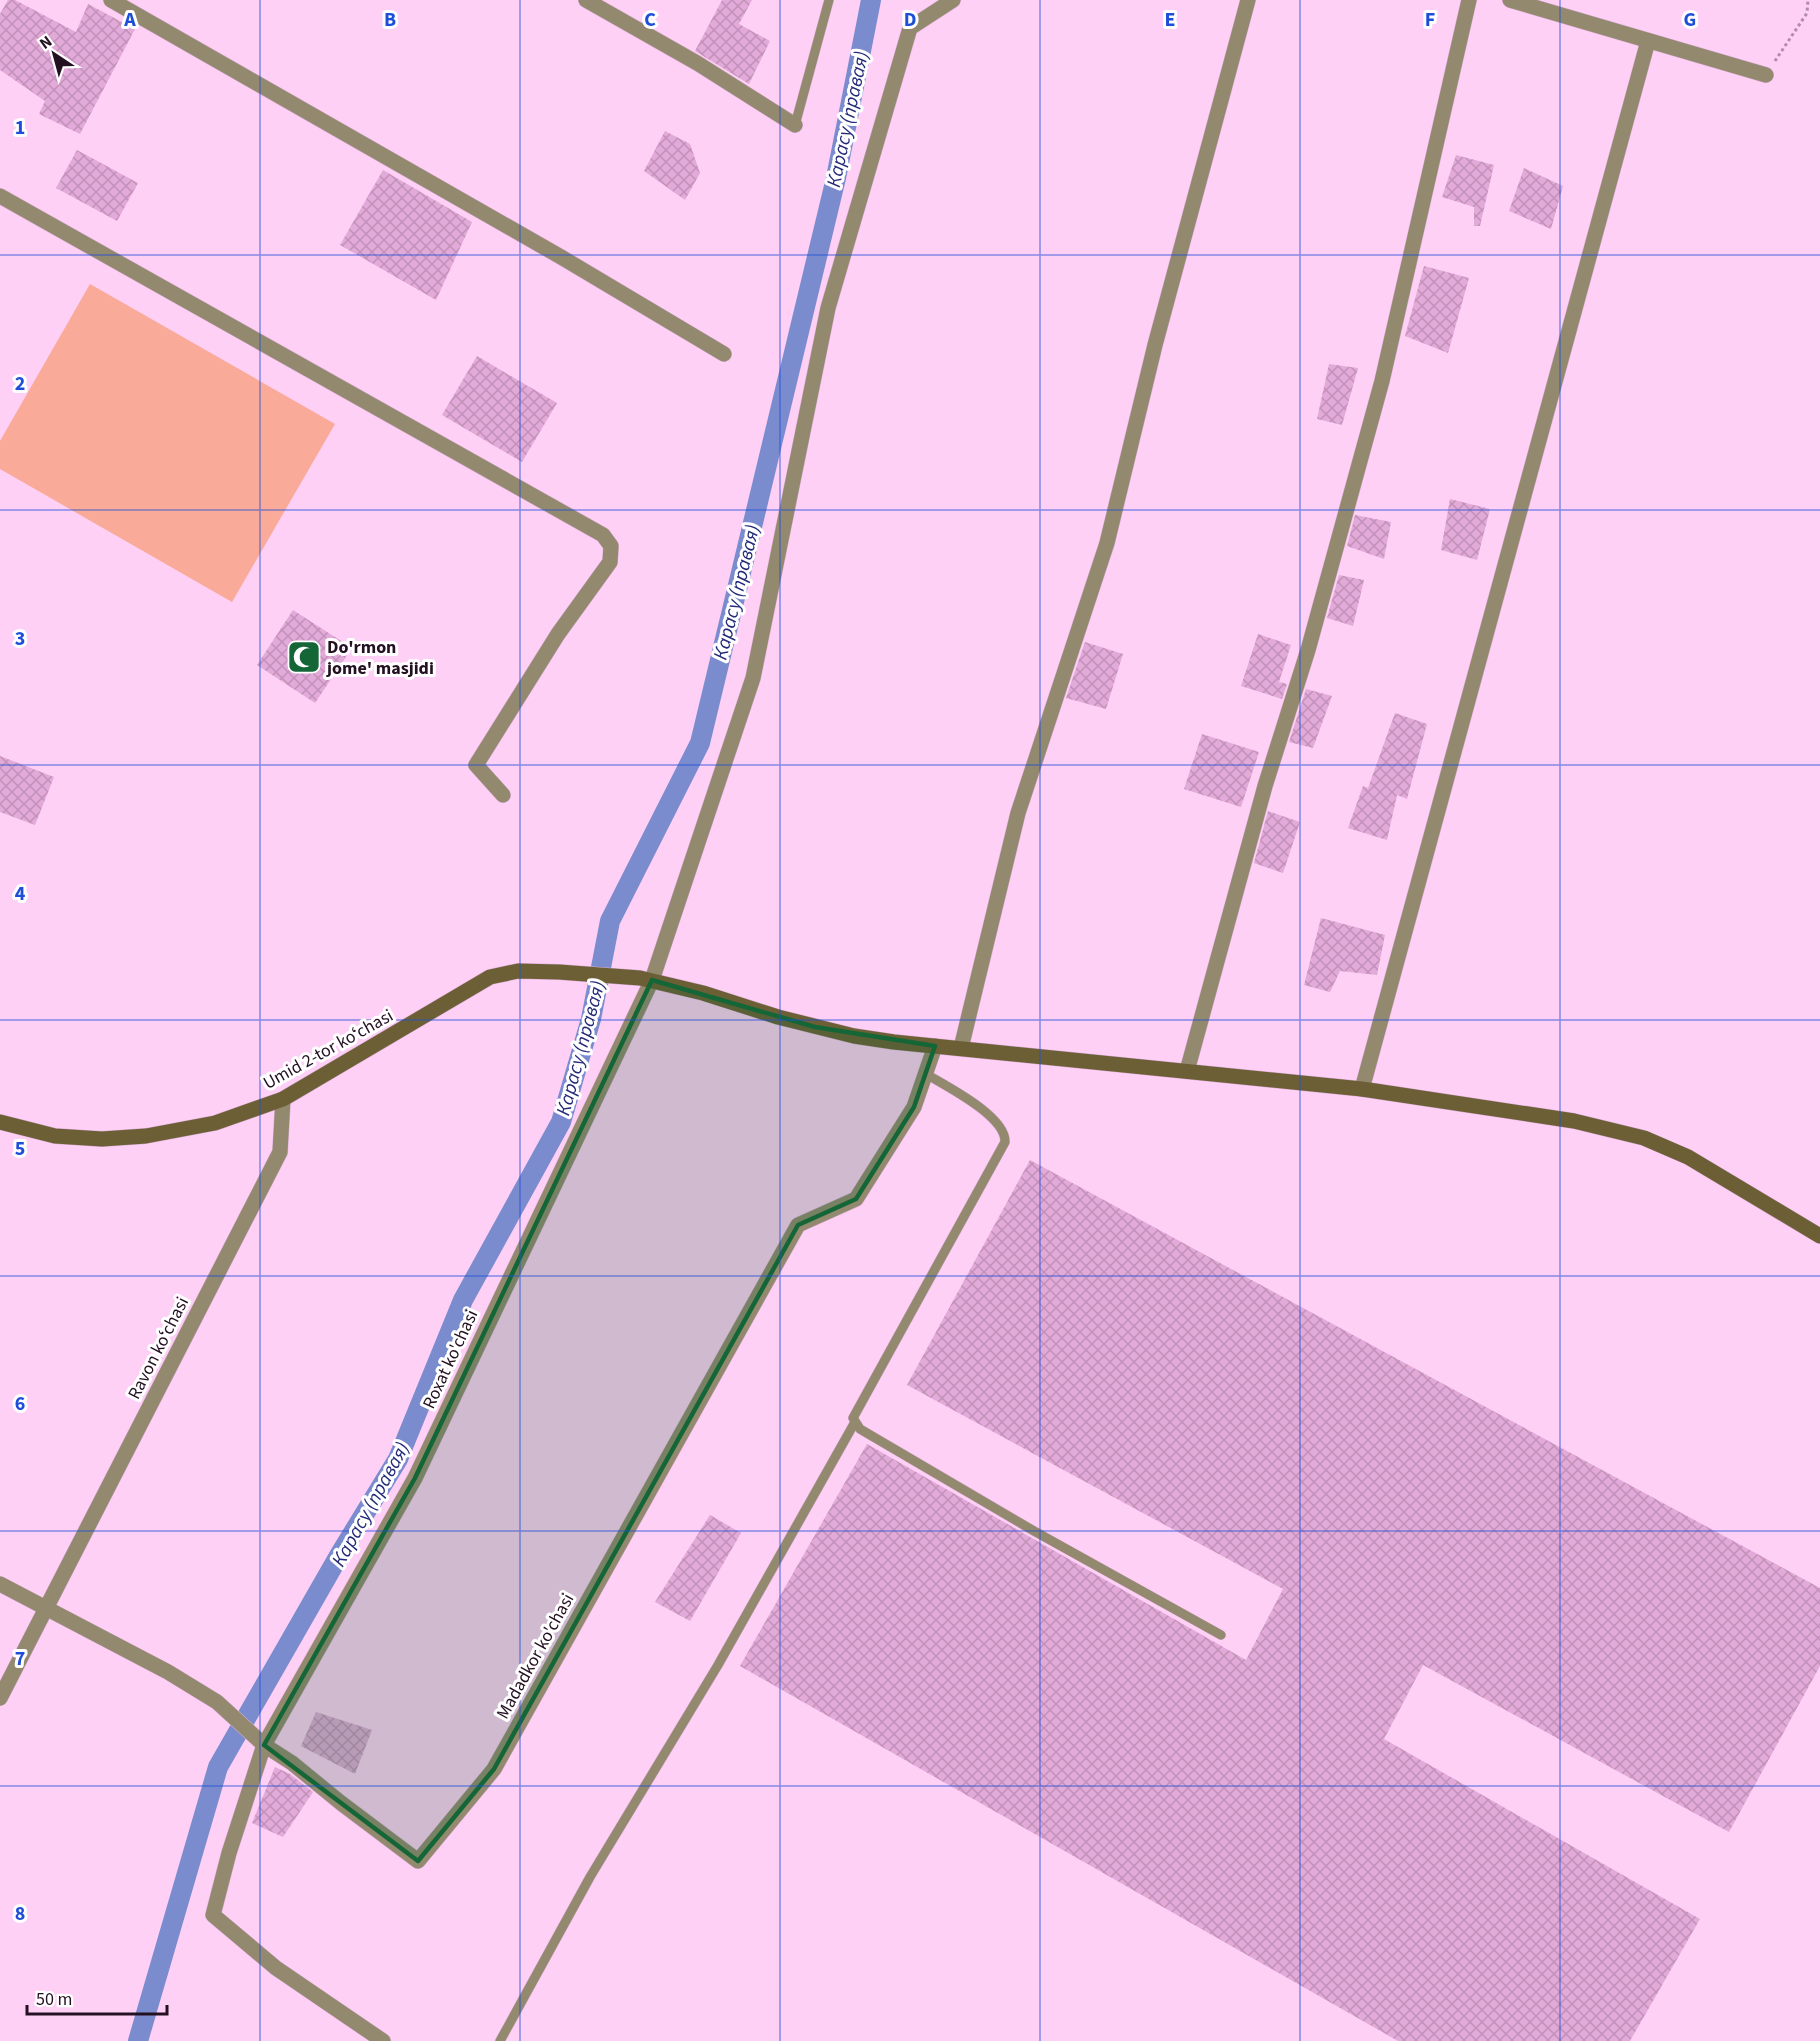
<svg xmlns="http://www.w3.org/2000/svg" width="1820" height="2041" font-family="'Source Sans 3',sans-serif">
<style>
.green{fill:#f9aa99}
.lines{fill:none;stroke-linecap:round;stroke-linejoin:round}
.canal{stroke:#7b8cce;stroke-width:20}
.building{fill:url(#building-cross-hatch)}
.service-casing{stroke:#d7add0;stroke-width:10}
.minor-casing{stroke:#d7add0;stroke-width:16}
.secondary-casing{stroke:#d7add0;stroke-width:16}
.path{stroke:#b08caa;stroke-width:3;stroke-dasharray:3 3;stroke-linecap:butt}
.service{stroke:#92896e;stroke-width:9}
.minor{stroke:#92896e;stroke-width:15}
.secondary{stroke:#6c5f36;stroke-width:15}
.marked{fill:#156637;fill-opacity:0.2;stroke:#156637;stroke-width:4.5;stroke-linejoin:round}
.grid{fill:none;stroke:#1d4ed8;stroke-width:1.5;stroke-opacity:0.55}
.labels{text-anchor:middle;stroke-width:6;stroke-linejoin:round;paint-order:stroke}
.poi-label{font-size:18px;font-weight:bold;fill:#231021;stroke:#fff;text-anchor:start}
.street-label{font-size:18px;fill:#231021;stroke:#fff}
.water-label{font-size:20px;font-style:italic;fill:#232b78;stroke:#fff}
.grid-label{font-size:20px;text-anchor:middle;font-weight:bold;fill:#1d4ed8;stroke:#fff;stroke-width:6;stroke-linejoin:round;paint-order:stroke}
</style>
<defs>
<pattern id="building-cross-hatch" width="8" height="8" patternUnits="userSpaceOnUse" patternTransform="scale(1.5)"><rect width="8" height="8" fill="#e2aad8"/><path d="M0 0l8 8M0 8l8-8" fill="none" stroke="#c291b9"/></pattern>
</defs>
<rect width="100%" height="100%" fill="#fed0f6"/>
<path class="green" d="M90 284 335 424 232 602 0 469V441Z"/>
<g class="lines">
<path class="canal" d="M138 2041 218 1767 340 1554 398 1459 463 1300 561 1122 591 1019 610 921 700 743 836 178 871 0"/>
</g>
<g class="building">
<path d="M8 0H15L76 32 88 4 135 29 80 134 39 114 45 101 0 70V14Z"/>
<path d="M722 0H752L739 24 770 41 749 84 695 51Z"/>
<path d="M665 131 690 144 700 173 685 200 644 171Z"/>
<path d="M77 150 138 183 117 221 56 188Z"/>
<path d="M1456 155 1494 165 1480 226H1474V207L1442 197Z"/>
<path d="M1524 168 1563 186 1551 229 1509 211Z"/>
<path d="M383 170 472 222 436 300 340 245Z"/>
<path d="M1424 266 1469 278 1448 353 1405 336Z"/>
<path d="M477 356 557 403 522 462 442 415Z"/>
<path d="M1329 364 1358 368 1342 425 1317 419Z"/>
<path d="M1450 499 1490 509 1477 560 1441 550Z"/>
<path d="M1355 515 1391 522 1384 559 1347 546Z"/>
<path d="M1339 575 1364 580 1353 626 1327 618Z"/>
<path d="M293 610 352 648 315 703 257 665Z"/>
<path d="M1258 634 1291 645 1279 682 1287 684 1282 699 1241 686Z"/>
<path d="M1085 642 1123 654 1106 709 1066 698Z"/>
<path d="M1306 689 1332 696 1313 748 1289 742Z"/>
<path d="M1395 713 1427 724 1407 799 1397 795 1387 840 1348 828 1363 786 1368 788Z"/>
<path d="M1202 734 1259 752 1241 807 1184 789Z"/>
<path d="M0 756 54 777 35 825 0 812Z"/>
<path d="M1268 811 1300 822 1283 873 1254 863Z"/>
<path d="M1321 918 1385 935 1377 975 1340 971 1330 992 1304 985Z"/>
<path d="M1030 1160 1820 1588V1666L1729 1832 1423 1665 1384 1739 1700 1919 1630 2041H1398L740 1666 867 1444 1246 1660 1283 1589 907 1385Z"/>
<path d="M710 1515 741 1533 690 1621 655 1602Z"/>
<path d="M316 1712 372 1730 355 1774 301 1746Z"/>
<path d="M275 1767 290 1774 313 1792 283 1837 252 1823Z"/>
</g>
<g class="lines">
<g class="service-casing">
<g id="service">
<path d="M795 125 829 0"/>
<path d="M926 1074C946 1086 1006 1116 1005 1142L853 1418 860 1429 1034 1531 1221 1635"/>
<path d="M500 2041 590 1877 718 1665 855 1422"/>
</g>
</g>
<g class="minor-casing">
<g id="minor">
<path d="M111 0 561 257 724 354"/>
<path d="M586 0 697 63 795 125"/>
<path d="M1510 0 1766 75"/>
<path d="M0 196 603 535 611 546 610 562 558 634 476 765 503 795"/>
<path d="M961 1048 1018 813 1107 543 1155 345 1248 0"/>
<path d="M1187 1071 1265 786 1308 650 1382 381 1469 0"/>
<path d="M1362 1089 1648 41"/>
<path d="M0 1584 168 1672 217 1702 264 1745 292 1763 341 1803 418 1861 494 1769 798 1225 856 1199 914 1107 935 1046"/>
<path d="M0 1698 280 1152 283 1099"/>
<path d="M383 2041 276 1968 213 1915 229 1853 264 1745 415 1478 652 980 753 678 828 308 910 28 953 0"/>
</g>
</g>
<g class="secondary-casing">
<path id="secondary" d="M0 1122 55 1136 102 1139 146 1136 215 1123 283 1099 490 977 518 971 559 972 640 978 703 993 778 1017 854 1036 894 1042 1362 1089 1574 1121 1644 1138 1688 1157 1820 1236"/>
</g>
<path class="path" d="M1775 61 1807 13 1808 0"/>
<use href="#service" class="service"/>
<use href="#minor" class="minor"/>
<use href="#secondary" class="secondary"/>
</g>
<path class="marked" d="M652 980 815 1027 935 1046 914 1107 856 1199 798 1225 494 1769 418 1861 264 1745 415 1478Z"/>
<path class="grid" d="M260 0V2041M520 0V2041M780 0V2041M1040 0V2041M1300 0V2041M1560 0V2041M0 255H1820M0 510H1820M0 765H1820M0 1020H1820M0 1276H1820M0 1531H1820M0 1786H1820"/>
<defs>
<g id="mosque-square" transform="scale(1.725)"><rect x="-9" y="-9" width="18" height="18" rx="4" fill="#156637" stroke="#fff"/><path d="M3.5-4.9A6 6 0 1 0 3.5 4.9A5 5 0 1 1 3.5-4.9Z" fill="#fff"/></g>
</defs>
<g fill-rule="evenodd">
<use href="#mosque-square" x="304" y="657"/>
</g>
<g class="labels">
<g class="poi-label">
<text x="327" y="653">Do'rmon<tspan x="327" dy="21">jome' masjidi</tspan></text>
</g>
<g class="street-label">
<text transform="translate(328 1049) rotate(-29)" y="6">Umid 2-tor koʻchasi</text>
<text transform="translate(158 1348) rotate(-63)" y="6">Ravon koʻchasi</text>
<text transform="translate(450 1359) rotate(-65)" y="6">Roxat ko'chasi</text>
<text transform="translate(535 1656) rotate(-61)" y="6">Madadkor ko'chasi</text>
</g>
<g class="water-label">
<text transform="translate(847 119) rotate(-78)" y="7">Карасу (правая)</text>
<text transform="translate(736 592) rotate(-76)" y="7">Карасу (правая)</text>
<text transform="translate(580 1048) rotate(-75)" y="7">Карасу (правая)</text>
<text transform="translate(370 1504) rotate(-61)" y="7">Карасу (правая)</text>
</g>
</g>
<g class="grid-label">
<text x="130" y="26">A</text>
<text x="390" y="26">B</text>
<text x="650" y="26">C</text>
<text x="910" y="26">D</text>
<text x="1170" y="26">E</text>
<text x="1430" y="26">F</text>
<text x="1690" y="26">G</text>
<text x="20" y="134">1</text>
<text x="20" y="390">2</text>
<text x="20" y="645">3</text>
<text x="20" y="900">4</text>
<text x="20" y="1155">5</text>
<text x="20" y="1410">6</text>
<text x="20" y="1665">7</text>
<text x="20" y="1920">8</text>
</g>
<g transform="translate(54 54) rotate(324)" stroke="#ffffff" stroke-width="4.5" paint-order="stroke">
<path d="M0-4.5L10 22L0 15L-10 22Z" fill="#231021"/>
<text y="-9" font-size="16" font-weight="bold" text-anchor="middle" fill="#231021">N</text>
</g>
<path d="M27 2005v9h140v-9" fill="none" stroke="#231021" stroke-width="3"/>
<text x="36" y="2005" font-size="18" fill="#231021" stroke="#ffffff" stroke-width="4.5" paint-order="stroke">50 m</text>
</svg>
